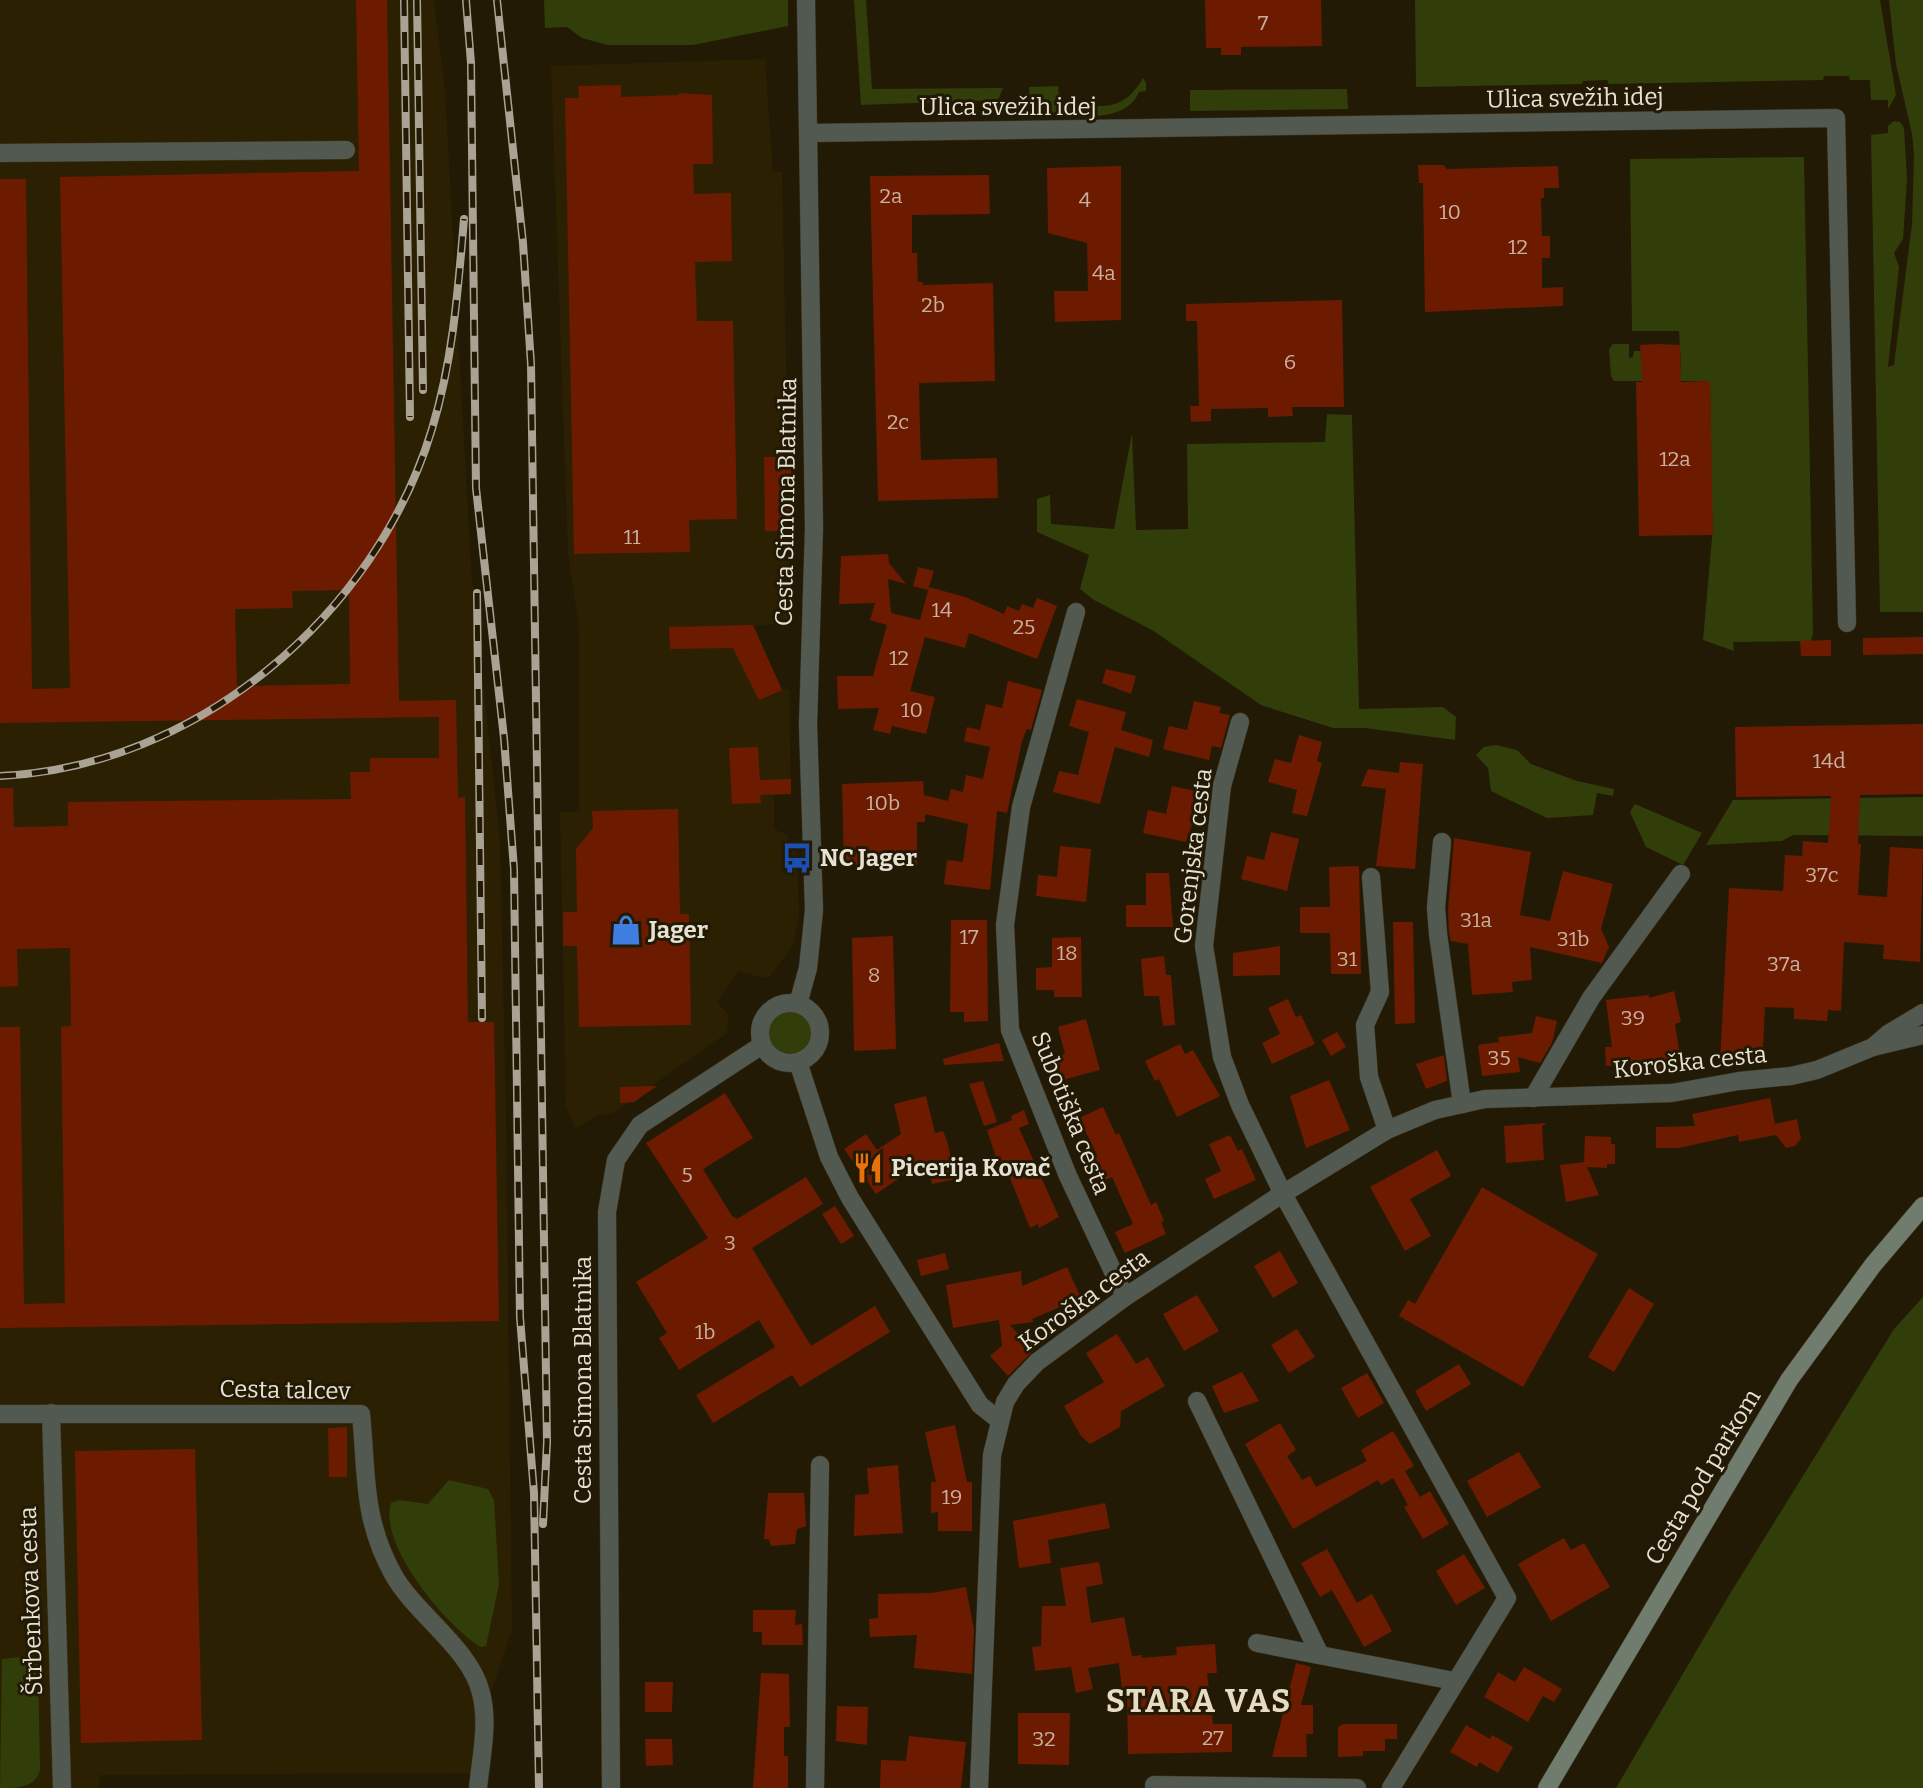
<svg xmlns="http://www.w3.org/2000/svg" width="1923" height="1788" font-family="Bitter,serif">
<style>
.built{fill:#2c2003}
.green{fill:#313e0a}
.building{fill:#6c1b00;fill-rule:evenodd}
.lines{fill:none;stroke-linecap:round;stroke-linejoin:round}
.minor-casing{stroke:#3e3622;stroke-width:19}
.tertiary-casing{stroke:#3e3622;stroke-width:19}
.secondary-casing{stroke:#3e3622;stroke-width:19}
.minor{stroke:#515950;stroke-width:18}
.tertiary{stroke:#515950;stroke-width:18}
.secondary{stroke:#6f7c6e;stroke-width:18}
.rail-casing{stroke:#aaa394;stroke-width:8}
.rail{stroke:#231a05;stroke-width:5;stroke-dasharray:16;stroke-linecap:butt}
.labels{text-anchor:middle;stroke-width:6;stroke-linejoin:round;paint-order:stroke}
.number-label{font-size:21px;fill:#c8b09f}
.street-label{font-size:24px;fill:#e7e1d4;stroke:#231a05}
.poi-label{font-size:24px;font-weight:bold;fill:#e7e1d4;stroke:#231a05;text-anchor:start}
.district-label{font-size:32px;font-weight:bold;letter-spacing:2px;fill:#e7dbc1;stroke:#231a05}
</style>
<rect width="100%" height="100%" fill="#231a05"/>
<g class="built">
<path d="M0 0H434L445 89 471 568 500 840 506 1116 512 1630 478 1731 474 1773 100 1775 99 1788H0Z"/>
<path d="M765 59 773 172H782L788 456 791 457 793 531H789L791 623 753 626 782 689H789L791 794 774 795V829L787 835 797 854 799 915 793 945 771 975 763 978 739 971 717 1002 729 1015 727 1033 613 1113 596 1116 575 1129 566 1107 560 812 579 811V628L568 554 551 66Z"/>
</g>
<g class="green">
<path d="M544 0H788V26L693 45H608L582 38 567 27 545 28Z"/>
<path d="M854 0H866L872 89 1003 88 998 100 861 105Z"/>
<path d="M1415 0H1880L1896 95 1888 109V100H1871L1870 80H1850L1849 76H1824L1823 80 1609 84 1607 80 1583 81 1582 84 1416 87Z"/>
<path d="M1889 0H1923V612H1880L1871 135 1888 133V126L1894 121 1900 122 1904 128 1907 179 1903 239 1894 253 1899 267 1888 367 1894 365 1912 224 1914 155 1912 134 1896 64Z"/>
<path d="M1143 78 1146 83V91L1139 92C1127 122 1081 117 1054 114L1040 102H1030L1029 87 1058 86 1060 103C1098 105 1121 116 1143 78Z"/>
<path d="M1347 89 1348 109 1190 111V90Z"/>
<path d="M1804 157 1813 633 1811 641 1733 642 1734 651 1703 640 1712 538 1710 381H1614L1611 376 1609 349 1613 344H1629V358L1633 357 1634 351H1641L1681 368 1679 331H1632L1630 159Z"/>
<path d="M1327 414 1352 415 1359 709 1443 707 1456 717 1455 740 1365 728H1333L1261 705 1152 630 1094 600 1080 589 1089 555 1037 532V499L1050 495 1051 524 1114 529 1132 433 1136 530 1188 529 1187 444 1325 442Z"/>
<path d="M1496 745 1517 750 1531 764 1577 781 1614 789 1613 796 1597 793 1593 815 1547 818 1491 791 1488 768 1476 755 1484 747Z"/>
<path d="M1923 797V836L1793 835 1782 841 1706 845 1733 800Z"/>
<path d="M1635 804 1702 833 1683 865 1646 847 1630 812Z"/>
<circle cx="790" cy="1033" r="22"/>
<path d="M1923 1297V1788H1616L1728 1597 1894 1329Z"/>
<path d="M449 1480 488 1489 494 1500 499 1584 486 1646 481 1647C447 1627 378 1545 391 1503L399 1500 428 1504Z"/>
<path d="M32 1656 38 1666 40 1770C35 1788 18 1788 0 1788L2 1659Z"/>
</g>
<g class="building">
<path d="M356 0H387L399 701 456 700 458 798 465 797 468 1022H494L499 1321 0 1328V1027H20L24 1304 65 1303 61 1027 71 1026 70 948 17 949 18 986 0 987V788H13L14 827 68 826V802L351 799 350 772H370V758H439V717L0 723V179H26L32 689 70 688 60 177 359 171ZM349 590 350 684 237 686 235 609 293 608 292 591Z"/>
<path d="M1205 0H1321L1322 46 1241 47V55H1221V48H1206Z"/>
<path d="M621 85V97L679 95V93L712 95 713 164H693L694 194 731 193 732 261 695 262 697 321H733L737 519 689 520 690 552 574 554 565 98H579L578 86Z"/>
<path d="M1418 165H1443L1447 169 1558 166 1559 188H1544V198H1541L1542 236H1550V258H1542V288L1563 287V306L1425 312 1423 183H1419Z"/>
<path d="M1121 166V320L1055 322 1054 291H1088L1087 243 1048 233 1047 168Z"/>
<path d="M989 175 990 214 912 215V253H917L918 282H923V285L993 283 995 381 919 383 920 430 921 460 997 458 998 498 878 501 870 176Z"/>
<path d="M1342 300 1344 407H1292L1293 416 1268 417V408L1211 409V421L1191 422 1190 406H1199L1197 321H1186V304Z"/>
<path d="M1657 344 1680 345 1681 382 1710 381 1713 535 1639 536 1636 382H1642L1640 345Z"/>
<path d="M764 457H791L793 531H765Z"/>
<path d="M888 554 889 563 906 584 888 579 891 613 920 620 929 587 965 597 1004 614 1007 606 1019 611 1022 604 1033 608 1037 598 1057 606 1037 659 969 633 965 648 925 637 910 691 935 697 926 734 892 726 890 734 873 730 879 708 838 709 837 676H873L887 625 870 620 875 603 839 604 841 556Z"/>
<path d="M918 567 934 571 928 590 913 586Z"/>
<path d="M753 625 782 690 759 700 733 648 670 649 669 627Z"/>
<path d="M1923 637V654L1863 655V638Z"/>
<path d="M1831 640V656H1801L1800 641Z"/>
<path d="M1106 669 1136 676 1131 694 1102 683Z"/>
<path d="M1008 681 1042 690 1031 730 1027 729 1022 741 1007 813 997 811 990 890 944 884 947 860 963 862 968 824 925 814V822H917V865H844L842 784 923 781 924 795 948 801 951 789 963 792 966 775 983 779 990 747 964 741 967 727 980 730 986 704 1002 708Z"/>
<path d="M1077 699 1126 712 1121 730 1153 740 1149 757 1115 747 1100 804 1053 792 1059 771 1078 775 1089 732 1069 726Z"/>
<path d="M1194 701 1221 707 1219 713 1230 715 1221 748 1212 746 1209 760 1163 749 1169 726 1187 730Z"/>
<path d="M1923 724V794L1860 795 1858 844H1861L1858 895 1887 897 1890 847 1923 849 1920 962 1883 959 1884 945 1844 942 1841 1011 1828 1010 1827 1021 1794 1019V1008L1765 1007 1762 1065 1720 1063 1729 888 1783 891 1785 855 1802 856 1803 841 1828 843 1831 796 1736 797 1735 727Z"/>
<path d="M1299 735 1322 742 1317 761 1322 763 1307 816 1292 813 1297 790 1268 782 1275 759 1291 763Z"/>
<path d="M758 747 760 780 791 779V794L760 795 761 803 732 804 729 748Z"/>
<path d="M1400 762 1423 764 1415 869 1376 866 1386 789 1361 786 1368 769 1399 773Z"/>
<path d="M1172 786 1195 791 1192 809 1197 810 1186 842 1143 833 1148 810 1166 814Z"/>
<path d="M678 809 680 914H689L691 1025 579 1027 577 946H563V912H577L576 849 593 828 592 811Z"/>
<path d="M1271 832 1299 839 1287 891 1241 879 1247 856 1264 860Z"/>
<path d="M1454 838 1531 852 1520 915 1550 921 1563 871 1613 884 1601 929 1609 947 1602 963 1530 947 1532 980 1512 982 1513 992 1472 995 1468 944 1451 941 1449 933 1448 910Z"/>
<path d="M1060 846 1091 849 1086 902 1036 896 1038 875 1057 877Z"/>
<path d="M1359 866 1361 974H1331L1330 933H1300V907H1330L1329 867Z"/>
<path d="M1146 873H1169L1173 927H1126V905H1146Z"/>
<path d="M951 920H987L988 1021 964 1022V1012H950Z"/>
<path d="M1393 922H1413L1415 1023 1395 1024Z"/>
<path d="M893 936 896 1049 854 1051 852 938Z"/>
<path d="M1081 937 1082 997H1054V990H1036V968L1052 967V938Z"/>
<path d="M1280 946V975L1233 976V953Z"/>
<path d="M1164 956 1166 975H1171L1175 1025 1163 1026 1159 996H1144L1141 959Z"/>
<path d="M1674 991 1681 1022 1675 1024 1679 1050 1672 1051 1674 1067 1634 1073 1632 1064 1606 1066 1605 1047H1612L1606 1000 1649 995V998Z"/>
<path d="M1288 999 1296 1017 1301 1015 1315 1044 1272 1064 1262 1043 1280 1034 1268 1008Z"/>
<path d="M1536 1016 1557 1021 1552 1043 1540 1063 1518 1057 1520 1072 1482 1076 1478 1045 1499 1042 1498 1037 1532 1033Z"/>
<path d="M1086 1019 1100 1070 1055 1082 1049 1059 1065 1054 1058 1027Z"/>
<path d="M1337 1032 1346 1047 1331 1056 1322 1040Z"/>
<path d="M999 1043 1004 1061 944 1065 943 1059Z"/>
<path d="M1180 1044 1185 1054 1193 1050 1220 1096 1177 1117 1159 1079 1155 1081 1145 1061Z"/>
<path d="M1444 1055 1447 1081 1426 1089 1416 1064Z"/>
<path d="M1329 1080 1350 1130 1306 1148 1290 1096Z"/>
<path d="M983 1081 997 1122 984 1126 969 1084Z"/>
<path d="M657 1086 634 1102 620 1103V1087Z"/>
<path d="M725 1093 753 1138 703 1169 732 1216 737 1219 806 1177 823 1204 752 1248 811 1346 875 1306 890 1332 800 1387 792 1375 713 1423 696 1395 775 1347 759 1320 679 1370 659 1338 667 1333 636 1282 708 1238 646 1143Z"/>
<path d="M926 1096 935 1133 943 1131 947 1141 956 1179 932 1184 929 1171 919 1173 917 1166 876 1194 844 1149 866 1134 877 1150 901 1134 894 1104Z"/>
<path d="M1770 1098 1775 1124 1797 1119 1801 1139 1795 1146 1786 1148 1776 1135 1739 1142 1738 1135 1679 1148H1656V1127L1695 1126 1692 1114Z"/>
<path d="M1103 1107 1116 1135 1119 1133 1151 1205 1156 1202 1164 1221 1161 1222 1166 1234 1125 1253 1115 1232 1133 1224 1112 1177 1093 1186 1082 1163 1097 1155 1079 1118Z"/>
<path d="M1024 1110 1029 1124 1019 1128 1059 1217 1039 1228 1038 1224 1030 1228 1006 1168 997 1160 987 1130 1012 1120 1011 1116Z"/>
<path d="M1547 1123 1542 1126 1544 1160 1506 1163 1504 1126Z"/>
<path d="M1230 1135 1238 1151 1242 1149 1256 1180 1214 1199 1205 1179 1221 1171 1209 1144Z"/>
<path d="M1585 1136 1611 1137V1144H1615V1164H1607V1168L1587 1167 1599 1195 1566 1202 1560 1165 1584 1162Z"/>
<path d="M1437 1150 1451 1176 1410 1199 1431 1236 1405 1251 1370 1187Z"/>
<path d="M1482 1187 1598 1254 1523 1387 1399 1316 1408 1300 1415 1304Z"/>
<path d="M835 1206 854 1236 841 1244 822 1214Z"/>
<path d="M1280 1251 1298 1283 1273 1298 1254 1266Z"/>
<path d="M945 1253 949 1269 921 1276 917 1260Z"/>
<path d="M1067 1267 1081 1298 1032 1319 1033 1322 1010 1325 1033 1351 1008 1376 990 1356 1002 1346 999 1320 953 1328 946 1285 1021 1271 1022 1286Z"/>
<path d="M1629 1288 1654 1304 1614 1372 1588 1357Z"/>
<path d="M1197 1295 1219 1331 1184 1351 1163 1314Z"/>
<path d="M1297 1329 1315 1357 1289 1373 1271 1345Z"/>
<path d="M1117 1334 1136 1364 1148 1357 1165 1386 1121 1411 1120 1427 1090 1444 1081 1436 1064 1406 1104 1382 1086 1353Z"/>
<path d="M1459 1364 1471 1384 1426 1411 1415 1391Z"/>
<path d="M1242 1372 1259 1401 1224 1413 1212 1386Z"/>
<path d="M1367 1373 1384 1403 1358 1418 1341 1388Z"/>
<path d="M1280 1423 1296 1450 1287 1456 1302 1480 1310 1476 1316 1487 1367 1461 1361 1450 1393 1431 1414 1466 1405 1471 1420 1497 1430 1491 1449 1524 1423 1539 1404 1507 1408 1505 1393 1478 1381 1485 1378 1480 1293 1529 1245 1444Z"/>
<path d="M955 1425 967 1482H972V1531H938V1512L931 1513V1482H936L925 1432Z"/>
<path d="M347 1427V1477H329L328 1428Z"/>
<path d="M195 1449 202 1740 81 1743 75 1451Z"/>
<path d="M1519 1452 1541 1487 1487 1517 1467 1481Z"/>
<path d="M898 1465 903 1533 854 1536 855 1495 869 1494 867 1468Z"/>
<path d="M768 1493H804L806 1526 797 1529 795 1544 771 1546 769 1539H764Z"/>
<path d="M1105 1503 1110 1528 1048 1540 1051 1563 1019 1568 1013 1521Z"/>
<path d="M1564 1538 1571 1550 1584 1543 1610 1587 1551 1621 1518 1564Z"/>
<path d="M1327 1549 1357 1603 1372 1594 1392 1631 1364 1647 1332 1590 1320 1597 1301 1563Z"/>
<path d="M1464 1554 1485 1588 1456 1605 1436 1571Z"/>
<path d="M1099 1562 1103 1584 1086 1587 1091 1623 1124 1617 1132 1656 1142 1655V1658L1177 1655 1176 1647 1215 1644 1217 1673H1207L1213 1724H1232V1752L1128 1754 1127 1688 1122 1689 1119 1663 1088 1668 1093 1689 1076 1693 1071 1667 1035 1671 1032 1647 1041 1646 1042 1606H1066L1060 1568Z"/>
<path d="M966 1587 974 1630 972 1674 914 1668 917 1635 870 1637 869 1619 878 1618V1594L932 1593Z"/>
<path d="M753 1610H796L795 1625 802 1624 803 1645H762V1632H753Z"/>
<path d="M1296 1663 1311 1667 1301 1705H1313V1734H1306L1307 1757H1272Z"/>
<path d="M1524 1667 1562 1689 1554 1702 1543 1696 1528 1722 1484 1697 1498 1672 1515 1682Z"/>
<path d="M761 1673 789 1674 790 1727H784V1756H788V1788H753Z"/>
<path d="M645 1682H673L672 1712H645Z"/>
<path d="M837 1706 868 1707 867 1745 836 1741Z"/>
<path d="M1018 1713H1070L1069 1765 1018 1764Z"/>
<path d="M1344 1724H1397V1739H1385V1751H1363V1756L1338 1757V1727Z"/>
<path d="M1466 1725 1490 1739 1492 1735 1513 1747 1498 1773 1479 1762 1477 1767 1450 1752Z"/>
<path d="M909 1736 966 1742 961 1788H880L881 1760 906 1761Z"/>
<path d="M645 1739H672L673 1765 646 1766Z"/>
</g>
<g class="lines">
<g class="minor-casing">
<g id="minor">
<path d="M810 133 1836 118 1847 623"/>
<path d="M0 153 346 150"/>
<path d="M1076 612 1021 807 1005 925 1010 1030 1068 1176 1125 1297"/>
<path d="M1240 722 1222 786 1204 946 1222 1057 1240 1105 1283 1194 1507 1598 1391 1788"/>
<path d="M1442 842 1436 907 1438 934 1462 1104"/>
<path d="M1371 877 1380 992 1365 1025 1369 1077 1387 1130"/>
<path d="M1873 1047 1888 1034 1923 1013"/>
<path d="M798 1062 829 1157 850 1198 980 1405 999 1420"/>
<path d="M1533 1098 1591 998 1681 874"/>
<path d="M1197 1401 1319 1653"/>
<path d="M51 1413 62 1788"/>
<path d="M0 1414H361C367 1473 362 1518 393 1574 415 1614 471 1649 481 1693 489 1723 481 1757 478 1788"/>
<path d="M1257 1643 1454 1681"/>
<path d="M1154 1785 1357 1788"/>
<path d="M815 1788 820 1465"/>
<path d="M979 1788 992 1455 1005 1402 1016 1384 1037 1362 1125 1297 1276 1198 1387 1130 1435 1110 1485 1099 1672 1093 1739 1081 1791 1076 1817 1070 1873 1047 1923 1035"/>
</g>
</g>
<g class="tertiary-casing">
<g id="tertiary">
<circle cx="790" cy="1033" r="30"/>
<path d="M798 1004 808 968 814 910 808 725 814 528 806 0"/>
<path d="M611 1788 607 1212 616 1160 640 1125 762 1045"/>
</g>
</g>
<g class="secondary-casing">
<path id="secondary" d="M1547 1788 1789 1380 1873 1265 1923 1206"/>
</g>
<use href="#minor" class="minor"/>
<use href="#tertiary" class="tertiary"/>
<use href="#secondary" class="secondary"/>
<g class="rail-casing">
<g id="rail">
<path d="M404 0 410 417"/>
<path d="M417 0 423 390"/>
<path d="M466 0 471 63 476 488 504 738 514 869 520 1317 534 1493 539 1788"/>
<path d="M497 0 523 243 531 364 547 1442 543 1524"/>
<path d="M477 593 482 1018"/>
<path d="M0 776C197 767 376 615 432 429 453 360 458 290 464 219"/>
</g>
</g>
<use href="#rail" class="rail"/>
</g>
<defs>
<g id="bus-bare" transform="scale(2.415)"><path d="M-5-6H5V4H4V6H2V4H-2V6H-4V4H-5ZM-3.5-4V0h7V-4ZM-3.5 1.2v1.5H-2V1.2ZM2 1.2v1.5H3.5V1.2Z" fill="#1a4fb4" stroke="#231a05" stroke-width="2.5" paint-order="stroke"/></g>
<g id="shop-bare" transform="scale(2.415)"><path d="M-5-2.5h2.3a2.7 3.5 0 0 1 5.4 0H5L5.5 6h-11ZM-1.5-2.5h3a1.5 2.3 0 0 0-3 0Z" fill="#3f7fe0" stroke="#231a05" stroke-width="2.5" paint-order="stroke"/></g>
<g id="restaurant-bare" transform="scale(2.415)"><path d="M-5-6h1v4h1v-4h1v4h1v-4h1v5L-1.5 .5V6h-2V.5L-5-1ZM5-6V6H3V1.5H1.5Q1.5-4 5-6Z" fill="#e8710a" stroke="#231a05" stroke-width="2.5" paint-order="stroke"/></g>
</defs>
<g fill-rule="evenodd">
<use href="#bus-bare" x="797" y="858"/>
<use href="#shop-bare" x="626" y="930"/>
<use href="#restaurant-bare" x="868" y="1168"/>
</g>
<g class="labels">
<g class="number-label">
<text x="1263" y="30">7</text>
<text x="891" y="203">2a</text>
<text x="1085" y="207">4</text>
<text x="1450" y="219">10</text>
<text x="1518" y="254">12</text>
<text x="1104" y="280">4a</text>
<text x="933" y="312">2b</text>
<text x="1290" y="369">6</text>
<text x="898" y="429">2c</text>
<text x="1675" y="466">12a</text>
<text x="632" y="544">11</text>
<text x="942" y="617">14</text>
<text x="1024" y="634">25</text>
<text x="899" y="665">12</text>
<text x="912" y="717">10</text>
<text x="1829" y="768">14d</text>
<text x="883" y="810">10b</text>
<text x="1822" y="882">37c</text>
<text x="1476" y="927">31a</text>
<text x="969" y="944">17</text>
<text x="1573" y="946">31b</text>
<text x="1067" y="960">18</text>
<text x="1347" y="966">31</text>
<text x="1784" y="971">37a</text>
<text x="874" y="982">8</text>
<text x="1633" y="1025">39</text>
<text x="1499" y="1065">35</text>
<text x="687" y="1182">5</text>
<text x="730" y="1250">3</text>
<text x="705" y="1339">1b</text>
<text x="952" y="1504">19</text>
<text x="1213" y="1745">27</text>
<text x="1044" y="1746">32</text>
</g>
<g class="street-label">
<text transform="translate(1575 98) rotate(-1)" y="8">Ulica svežih idej</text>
<text x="1008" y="115">Ulica svežih idej</text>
<text transform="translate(786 502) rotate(-89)" y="8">Cesta Simona Blatnika</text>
<text transform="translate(1193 856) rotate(-83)" y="8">Gorenjska cesta</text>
<text transform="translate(1690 1062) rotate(-6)" y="8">Koroška cesta</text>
<text transform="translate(1071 1113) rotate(68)" y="8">Subotiška cesta</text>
<text transform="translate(1084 1300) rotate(-36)" y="8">Koroška cesta</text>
<text transform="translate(583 1380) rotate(-90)" y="8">Cesta Simona Blatnika</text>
<text transform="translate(285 1390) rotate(1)" y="8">Cesta talcev</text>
<text transform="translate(1703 1477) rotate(-59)" y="8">Cesta pod parkom</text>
<text transform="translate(31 1601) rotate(-92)" y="8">Štrbenkova cesta</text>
</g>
<g class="poi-label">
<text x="820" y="866">NC Jager</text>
<text x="649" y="938">Jager</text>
<text x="891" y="1176">Picerija Kovač</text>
</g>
<g class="district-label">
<text x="1199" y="1712">STARA VAS</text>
</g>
</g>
</svg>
